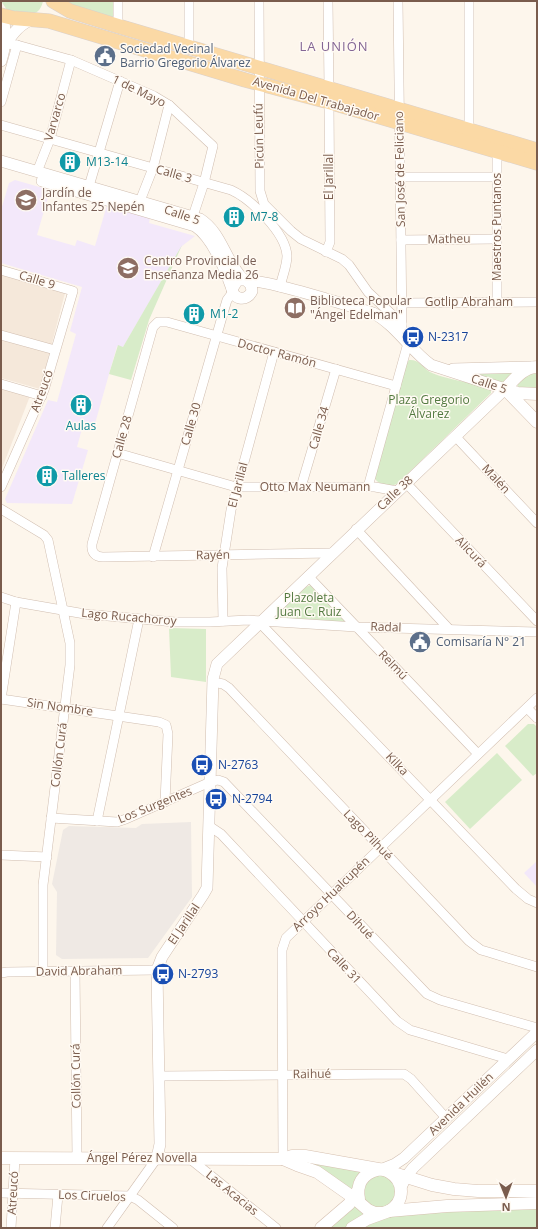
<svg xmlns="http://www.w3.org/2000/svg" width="538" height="1229" font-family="'Open Sans',sans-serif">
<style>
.residential{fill:#f5e8da}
.industrial{fill:#efe9e4}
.education{fill:#f3e8fa}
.green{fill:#d8ecc9}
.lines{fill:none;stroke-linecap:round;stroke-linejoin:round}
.minor-casing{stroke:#d1beb0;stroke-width:10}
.tertiary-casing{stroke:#d1beb0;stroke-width:12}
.secondary-casing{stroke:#d6c0b0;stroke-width:13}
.primary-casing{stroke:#dad1cd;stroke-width:15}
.minor{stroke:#fff;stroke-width:9}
.tertiary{stroke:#fff;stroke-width:11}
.secondary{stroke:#fff;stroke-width:12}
.primary{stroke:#fbd9a5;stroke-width:14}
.labels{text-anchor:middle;stroke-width:3;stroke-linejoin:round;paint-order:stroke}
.service-label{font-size:12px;fill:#4e5e75;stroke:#fffaf3;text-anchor:start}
.street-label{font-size:12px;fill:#7a5c4d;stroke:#fffaf3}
.culture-label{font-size:12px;fill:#0d838f;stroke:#fffaf3;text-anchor:start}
.education-label{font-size:12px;fill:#785e54;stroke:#fffaf3;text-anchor:start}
.transit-label{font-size:12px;fill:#164399;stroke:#fffaf3;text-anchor:start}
.park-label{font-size:12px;fill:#537a41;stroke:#fffaf3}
.neighbourhood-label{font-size:13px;letter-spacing:1px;fill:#846695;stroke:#fffaf3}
</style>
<rect width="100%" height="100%" fill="#fdf6ec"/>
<g class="residential">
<path d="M1 274 65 293 40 389 1 378Z"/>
<path d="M1 388 30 396 1 471Z"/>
</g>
<path class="industrial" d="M191 822 192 897 148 958 62 959 56 955 57 892 52 884 63 830 69 826 136 828 142 824Z"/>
<g class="education">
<path d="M15 180 50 190 37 235 75 246 77 240 95 246 107 205 150 218 149 223 195 236 182 246 123 347 117 346 94 427 83 425 77 447 88 450 72 504 7 503 5 499 48 400 57 402 76 334 70 331 82 287 1 263V210L9 183Z"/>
<path d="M537 861V887L524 873Z"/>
</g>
<g class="green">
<path d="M1 1H43C39 21 21 13 7 10Z"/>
<path d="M61 1H113L114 17 113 18Z"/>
<path d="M182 245 149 320 131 380 109 374 118 345 123 347Z"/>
<path d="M409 360C419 359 423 368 430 372 444 379 473 383 489 387L491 390V393L397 484C390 487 376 485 374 476L407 363Z"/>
<path d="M518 372 504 383 470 373Z"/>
<path d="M537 372V390L518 388 517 382 518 379Z"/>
<path d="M311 585 345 621 344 622 282 619 280 617 279 614 281 610 306 587Z"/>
<path d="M169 628 206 629V682L171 677Z"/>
<path d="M528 724H534L537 727V773L533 776 505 746Z"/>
<path d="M497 753 522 780 470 829 445 802Z"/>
<path d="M295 1159 362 1169 354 1191Z"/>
<path d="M384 1175C396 1183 398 1188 393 1202L379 1209 364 1201 363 1184 372 1176Z"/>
<path d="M355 1206 364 1214 347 1228H328L353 1207Z"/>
<path d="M537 1207V1228H358L383 1216Z"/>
</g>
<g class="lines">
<g class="minor-casing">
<g id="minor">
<path d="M118 1V26"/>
<path d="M259 1 260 191 264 204 291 231 301 239 342 259 349 265 368 292 402 324"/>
<path d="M328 1 329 88"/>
<path d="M398 1 402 328"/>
<path d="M469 1V130"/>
<path d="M6 44 17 45 71 60 154 96 169 105 213 146 204 183 191 222"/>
<path d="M189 47V1"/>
<path d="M1 102 17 45"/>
<path d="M1 125 231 190C251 199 286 233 287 256 287 266 282 277 280 287"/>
<path d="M497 151V302"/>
<path d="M37 172 50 139 71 60"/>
<path d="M400 177H497"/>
<path d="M87 193 120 81"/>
<path d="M140 201 153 168 169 105"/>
<path d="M401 240 497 239"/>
<path d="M326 252 330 242 329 102"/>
<path d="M1 270 73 291 44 390 1 487"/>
<path d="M402 303 537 302"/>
<path d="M1 335 55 350"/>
<path d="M1 384 42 396"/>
<path d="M455 436 537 523"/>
<path d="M117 453 236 487H375L397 491"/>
<path d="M406 483 537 621"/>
<path d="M301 487 336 369"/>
<path d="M368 487 408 343"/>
<path d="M1 509 44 535 48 540 70 643V665L43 885V971"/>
<path d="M356 529 449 629"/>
<path d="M332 553 103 557C95 557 91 552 92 544L153 327 158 322H167L396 386"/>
<path d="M153 557 224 310 227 300 233 292"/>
<path d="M308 576 478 754"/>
<path d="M1 597 16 602 85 614 175 622H210L248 620 356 627 537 632"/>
<path d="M223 621 222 568 231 510 274 352"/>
<path d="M259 622 516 889 528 899 537 903"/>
<path d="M213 682 223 684 229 688 469 941 481 950 488 952 537 967"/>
<path d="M1 699 159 722 166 725 168 734 165 802"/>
<path d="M1 699 16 602"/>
<path d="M527 708 537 718"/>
<path d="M51 818 117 822 126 819 210 782 218 780 224 782 427 994 440 1000 537 1028"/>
<path d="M97 821 139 619"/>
<path d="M209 826 221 834 397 1021 410 1030 417 1032 508 1059"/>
<path d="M1 855 47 857"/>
<path d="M75 971 77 1158"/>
<path d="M1 973 7 972 157 970"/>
<path d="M159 1076 404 1074 411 1079 446 1118"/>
<path d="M189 1158 276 1228"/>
<path d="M283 1159 282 950 286 938 537 698"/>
<path d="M1 1193 130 1196 138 1200 173 1228"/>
<path d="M11 1228 15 1158"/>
<path d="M55 1228 58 1195"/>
<path d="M107 1228 157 1158"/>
</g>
</g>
<g class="tertiary-casing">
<g id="tertiary">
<path d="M6 44C13 33 20 24 33 19"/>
<path d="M1 61C6 44 7 32 2 15"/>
<path d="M1 161 200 219C222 233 225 261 243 279"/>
<path d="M42 181 195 226C213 238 225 269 232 289"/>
<path d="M453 369 532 367"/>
<path d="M157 1158 160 1144 157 970 162 957 203 895 207 888 213 679 217 664 505 389 431 365C410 350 396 325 373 313 352 307 251 274 237 281L232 289C234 300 247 302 252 291L251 285 246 280"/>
<path d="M380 1170 395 1164 404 1158 537 1032"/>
<path d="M402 1185 406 1177 413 1168 537 1050"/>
</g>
</g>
<g class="secondary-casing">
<g id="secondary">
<path d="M505 389 537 422"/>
<path d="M505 389C514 380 523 367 537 367"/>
<path d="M506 389 517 393 537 394"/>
<path d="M1 1158 283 1159 292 1156H305L384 1170 432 1185 454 1189 478 1191H537"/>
<path d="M283 1159 297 1165 317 1172 354 1198 368 1210 375 1213H382"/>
<path d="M389 1172C405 1181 405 1202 389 1211"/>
<path d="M359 1199C356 1184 362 1174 377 1170"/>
<path d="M321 1228 349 1204 357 1192"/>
<path d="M352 1228 367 1219 389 1211 447 1206 537 1203"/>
</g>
</g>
<g class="primary-casing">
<g id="primary">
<path d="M53 1 70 11 118 26 537 150"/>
<path d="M1 15 13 18 49 21 245 80 329 102 537 163"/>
</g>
</g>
<use href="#minor" class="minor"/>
<use href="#tertiary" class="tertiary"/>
<use href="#secondary" class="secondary"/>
<use href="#primary" class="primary"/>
</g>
<defs>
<g id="civic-disc" transform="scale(1.15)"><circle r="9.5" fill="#5c6f8a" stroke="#fffaf3"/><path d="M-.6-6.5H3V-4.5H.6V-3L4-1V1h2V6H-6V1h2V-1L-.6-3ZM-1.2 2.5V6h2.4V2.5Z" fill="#fff"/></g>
<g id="building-disc" transform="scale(1.15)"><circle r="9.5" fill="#0f9aa8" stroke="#fffaf3"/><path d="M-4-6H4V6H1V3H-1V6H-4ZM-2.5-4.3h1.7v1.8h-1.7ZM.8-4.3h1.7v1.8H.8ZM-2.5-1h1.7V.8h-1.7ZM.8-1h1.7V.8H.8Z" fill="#fff"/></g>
<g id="school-disc" transform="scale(1.15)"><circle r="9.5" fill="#8d6e63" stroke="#fffaf3"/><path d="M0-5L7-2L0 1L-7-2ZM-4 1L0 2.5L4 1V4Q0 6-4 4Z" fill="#fff"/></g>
<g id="library-disc" transform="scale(1.15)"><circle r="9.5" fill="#8d6e63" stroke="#fffaf3"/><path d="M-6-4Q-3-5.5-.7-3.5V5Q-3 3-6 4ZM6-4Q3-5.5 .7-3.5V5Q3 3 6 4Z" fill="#fff"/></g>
<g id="bus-disc" transform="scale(1.15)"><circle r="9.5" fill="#1a4fb4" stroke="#fffaf3"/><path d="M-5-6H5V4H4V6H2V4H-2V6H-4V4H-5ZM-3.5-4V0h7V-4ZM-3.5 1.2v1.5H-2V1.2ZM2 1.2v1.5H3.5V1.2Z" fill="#fff"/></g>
</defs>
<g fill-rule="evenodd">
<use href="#civic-disc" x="105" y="56"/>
<use href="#building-disc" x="70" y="162"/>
<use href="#school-disc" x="26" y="200"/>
<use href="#building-disc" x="234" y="217"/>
<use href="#school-disc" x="128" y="268"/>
<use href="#library-disc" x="295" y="308"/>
<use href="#building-disc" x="194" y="314"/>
<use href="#bus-disc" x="413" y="337"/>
<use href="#building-disc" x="81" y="405"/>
<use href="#building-disc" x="47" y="476"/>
<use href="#civic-disc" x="420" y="642"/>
<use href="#bus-disc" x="202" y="765"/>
<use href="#bus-disc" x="216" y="799"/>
<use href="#bus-disc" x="163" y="974"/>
</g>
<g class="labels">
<g class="service-label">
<text x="120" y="53">Sociedad Vecinal<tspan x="120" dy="14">Barrio Gregorio Álvarez</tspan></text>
<text x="436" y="646">Comisaría N° 21</text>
</g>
<g class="street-label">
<text transform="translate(139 91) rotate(26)" y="4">1 de Mayo</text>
<text transform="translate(316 99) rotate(16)" y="4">Avenida Del Trabajador</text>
<text transform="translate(55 117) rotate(-74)" y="4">Varvarco</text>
<text transform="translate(259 136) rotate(-91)" y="4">Picún Leufú</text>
<text transform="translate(400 169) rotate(-91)" y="4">San José de Feliciano</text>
<text transform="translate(174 174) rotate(16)" y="4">Calle 3</text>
<text transform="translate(329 177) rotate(-90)" y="4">El Jarillal</text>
<text transform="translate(182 215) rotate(19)" y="4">Calle 5</text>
<text transform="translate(497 227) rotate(-90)" y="4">Maestros Puntanos</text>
<text transform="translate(449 239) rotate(-1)" y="4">Matheu</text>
<text transform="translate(37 280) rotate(17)" y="4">Calle 9</text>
<text x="469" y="306">Gotlip Abraham</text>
<text transform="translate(277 353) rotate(15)" y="4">Doctor Ramón</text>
<text transform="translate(489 384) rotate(19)" y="4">Calle 5</text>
<text transform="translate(42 391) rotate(-70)" y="4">Atreucó</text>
<text transform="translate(191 424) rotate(-74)" y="4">Calle 30</text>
<text transform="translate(319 428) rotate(-74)" y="4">Calle 34</text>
<text transform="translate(122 437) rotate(-74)" y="4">Calle 28</text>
<text transform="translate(496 479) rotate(47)" y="4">Malén</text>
<text transform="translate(238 485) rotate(-75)" y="4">El Jarillal</text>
<text x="315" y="491">Otto Max Neumann</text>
<text transform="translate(395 493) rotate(-43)" y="4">Calle 38</text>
<text transform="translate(471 552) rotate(46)" y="4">Alicurá</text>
<text transform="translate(213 555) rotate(-1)" y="4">Rayén</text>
<text transform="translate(129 617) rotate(5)" y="4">Lago Rucachoroy</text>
<text transform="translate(386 627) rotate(2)" y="4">Radal</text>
<text transform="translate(393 665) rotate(46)" y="4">Relmú</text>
<text transform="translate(60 707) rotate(8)" y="4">Sin Nombre</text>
<text transform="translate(59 755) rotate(-83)" y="4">Collón Curá</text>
<text transform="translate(397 764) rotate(46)" y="4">Kilka</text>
<text transform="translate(155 805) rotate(-22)" y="4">Los Surgentes</text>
<text transform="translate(368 835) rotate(46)" y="4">Lago Pilhué</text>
<text transform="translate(331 894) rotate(-44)" y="4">Arroyo Hualcupén</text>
<text transform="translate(184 924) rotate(-56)" y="4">El Jarillal</text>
<text transform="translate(360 925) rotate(47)" y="4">Dihué</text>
<text transform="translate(344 966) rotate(47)" y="4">Calle 31</text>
<text transform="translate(79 971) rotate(-1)" y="4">David Abraham</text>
<text transform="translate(312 1074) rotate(-1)" y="4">Raihué</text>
<text transform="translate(76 1076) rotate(-91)" y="4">Collón Curá</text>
<text transform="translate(461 1104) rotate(-44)" y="4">Avenida Huilén</text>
<text x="142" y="1162">Ángel Pérez Novella</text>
<text transform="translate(13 1193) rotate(-87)" y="4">Atreucó</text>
<text transform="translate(232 1193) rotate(39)" y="4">Las Acacias</text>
<text transform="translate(92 1196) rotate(2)" y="4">Los Ciruelos</text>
</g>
<g class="culture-label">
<text x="86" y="166">M13-14</text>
<text x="250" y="221">M7-8</text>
<text x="210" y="318">M1-2</text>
<text x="81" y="430" text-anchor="middle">Aulas</text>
<text x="62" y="480">Talleres</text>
</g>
<g class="education-label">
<text x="42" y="197">Jardín de<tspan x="42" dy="14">Infantes 25 Nepén</tspan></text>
<text x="144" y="265">Centro Provincial de<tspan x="144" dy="14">Enseñanza Media 26</tspan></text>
<text x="310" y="305">Biblioteca Popular<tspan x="310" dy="14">"Ángel Edelman"</tspan></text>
</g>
<g class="transit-label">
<text x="428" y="341">N-2317</text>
<text x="218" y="769">N-2763</text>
<text x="232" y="803">N-2794</text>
<text x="178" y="978">N-2793</text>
</g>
<g class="park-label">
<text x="429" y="404">Plaza Gregorio<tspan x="429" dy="14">Álvarez</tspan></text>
<text x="309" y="602">Plazoleta<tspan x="309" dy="14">Juan C. Ruiz</tspan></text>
</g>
<g class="neighbourhood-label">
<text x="334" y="51">LA UNIÓN</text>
</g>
</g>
<rect width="538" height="1229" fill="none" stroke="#7a5c4d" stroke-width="4"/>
<g transform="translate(506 1197) rotate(179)" stroke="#fffaf3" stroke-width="3" paint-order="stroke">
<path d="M0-3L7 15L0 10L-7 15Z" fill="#7a5c4d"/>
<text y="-6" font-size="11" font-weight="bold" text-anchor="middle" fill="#7a5c4d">N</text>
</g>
</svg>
